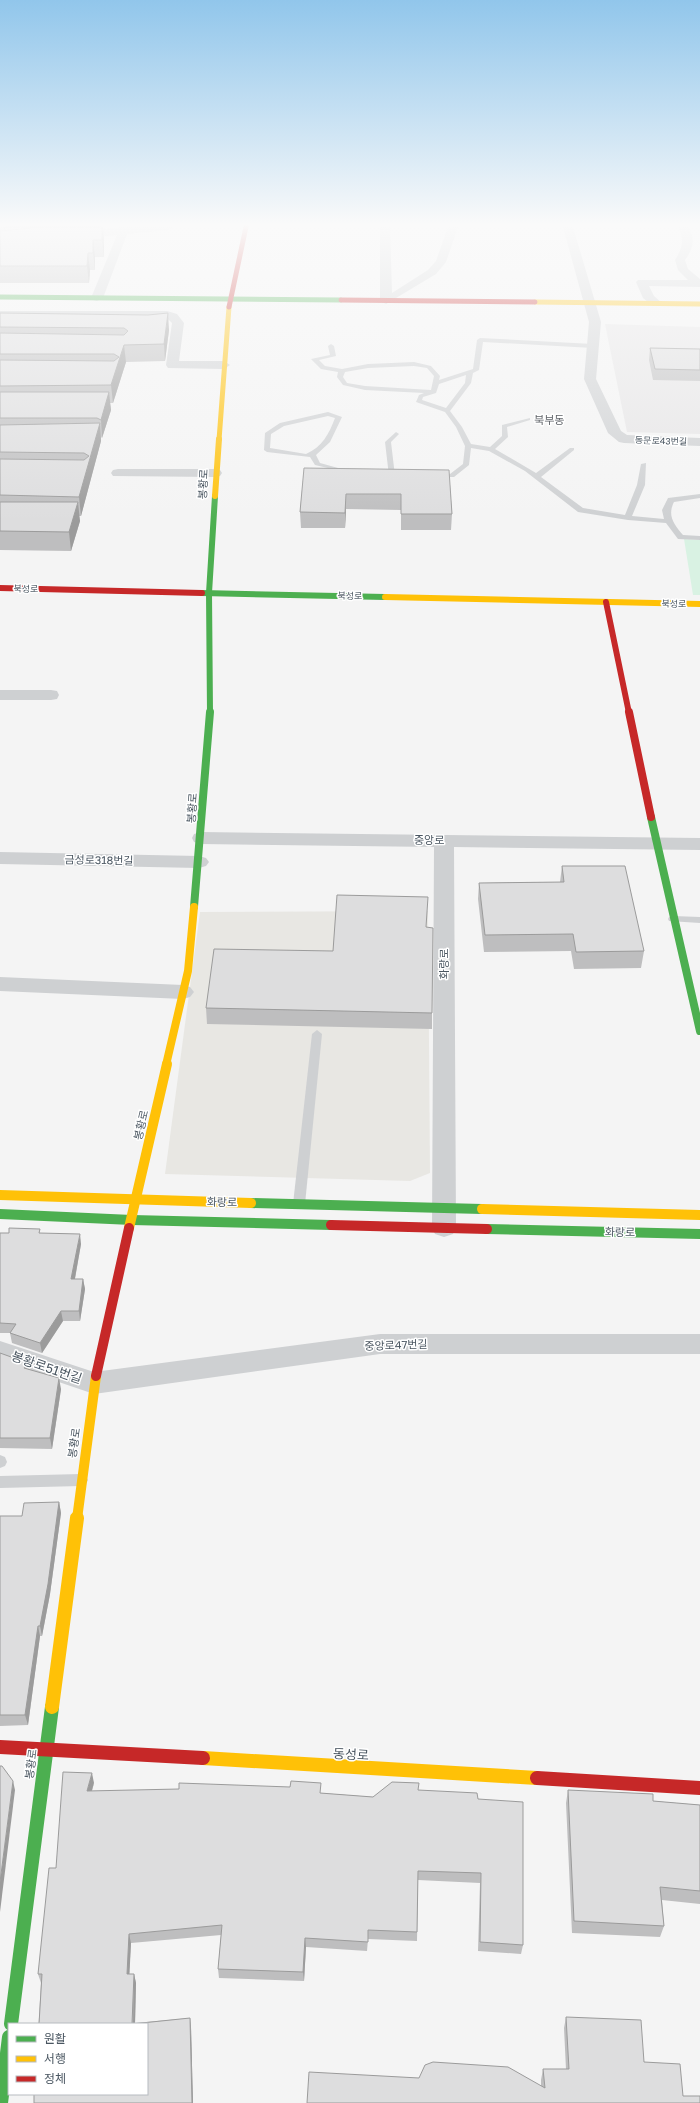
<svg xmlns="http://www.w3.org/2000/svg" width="700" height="2103" font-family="'Golos Text','Noto Sans KR',sans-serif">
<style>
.commercial{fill:#e8e7e3}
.education{fill:#e6e5e6}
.green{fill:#d9f2e3}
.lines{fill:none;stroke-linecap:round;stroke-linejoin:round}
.lane{fill:#ced0d2;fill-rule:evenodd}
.street{fill:#ced0d2;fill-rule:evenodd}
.fast-far4{stroke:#4caf50;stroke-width:5}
.fast-far3{stroke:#4caf50;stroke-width:6}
.fast-far2{stroke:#4caf50;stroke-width:8}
.fast-far1{stroke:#4caf50;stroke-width:10}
.fast{stroke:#4caf50;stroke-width:14}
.slow-far4{stroke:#ffc107;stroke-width:5}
.slow-far3{stroke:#ffc107;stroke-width:6}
.slow-far2{stroke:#ffc107;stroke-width:8}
.slow-far1{stroke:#ffc107;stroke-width:10}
.slow{stroke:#ffc107;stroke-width:14}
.jam-far4{stroke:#c62828;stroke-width:5}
.jam-far3{stroke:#c62828;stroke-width:6}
.jam-far2{stroke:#c62828;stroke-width:8}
.jam-far1{stroke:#c62828;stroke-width:10}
.jam{stroke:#c62828;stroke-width:14}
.wall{fill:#bebebf}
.shaded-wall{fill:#9b9b9b}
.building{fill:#ddddde;stroke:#9b9b9b}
.labels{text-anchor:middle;stroke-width:3;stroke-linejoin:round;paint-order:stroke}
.far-street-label{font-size:9px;fill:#4a5661;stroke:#fff}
.far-quarter-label{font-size:11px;fill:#5f6368;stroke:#fff}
.street-label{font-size:11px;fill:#4a5661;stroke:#fff}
.near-street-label{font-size:13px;fill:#4a5661;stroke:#fff}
</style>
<rect width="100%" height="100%" fill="#f4f4f4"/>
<path class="commercial" d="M428 911 430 1173 410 1181 165 1174 200 912Z"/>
<path class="education" d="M605 324 700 327V434L627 432Z"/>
<path class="green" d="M684 539 700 540V595H693Z"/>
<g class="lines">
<g class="lane">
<path d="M480 338 593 344 596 346 593 348 483 342 479 370 473 373 471 383 450 411 462 427 471 444 490 447 502 436V425L530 418V420L507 427 508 437 495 449 536 473 570 448H574V450L541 477 583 508 625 515 637 485 641 464 646 463 645 485 632 516 664 519 662 510 668 498 700 494V498L674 502C667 516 674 524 683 535L700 536V540L678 539 666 523 628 520 578 512 525 471 489 451 471 448 469 465 454 477H432V475L434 474H450L463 464 465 446 456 427 445 412 416 402 419 395 424 393 365 390 343 385 337 377 338 372 321 369 311 359 330 355 328 346 331 344 334 346 336 356 319 360 325 366 342 369 368 364 414 362 431 366 440 376 439 380 473 369 477 340ZM414 366 427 368 434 376 431 390 365 386 347 383 343 377 345 372 368 368ZM466 375 465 383 446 408 422 400 423 397 436 393 439 384Z"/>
<path d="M328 412 342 417 330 442 316 455 320 463 349 471V473L315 465 310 457 267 452 264 450 265 433 280 423ZM328 416 335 418C329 434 322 447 306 454L270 448 271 434 284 426Z"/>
<path d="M396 432 399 434 391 442 395 476 392 478 389 476 385 442Z"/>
<path d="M673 916 700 917V923L669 921 668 919 669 917Z"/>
<path d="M317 1030 322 1034 305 1204 303 1207H295L293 1204 312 1034Z"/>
<path d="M0 1455 5 1457 7 1462 5 1466 0 1468Z"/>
<path d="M81 1474 86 1476 88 1480 86 1484 81 1486 0 1488V1476Z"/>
</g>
<g class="street">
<path d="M0 227H8L4 234 0 235Z"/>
<path d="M120 227H173L168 230 127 234 103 298 97 301 93 300 91 298 117 235 75 239 70 236 75 233Z"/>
<path d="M380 227H390L392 293 428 270 436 261 448 227H458L446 262 436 274 386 304 380 301Z"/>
<path d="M563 227H573L601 322 596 379 621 431 627 435 700 438V446L624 443 619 442 608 433 584 379 589 322Z"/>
<path d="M678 227H688C696 239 693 249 685 260L688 269 700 279V287L649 286 654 296 663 304 661 306H653L643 298 636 282 638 280H688L678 270 675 260C682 249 685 240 678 227Z"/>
<path d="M0 311H167L177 314 184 323 179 361H224L230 365 224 369 168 368 166 365 172 323 166 317H0Z"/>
<path d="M118 469H215L220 470 222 473 220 476 215 477 113 476 111 473 113 470Z"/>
<path d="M0 690H51L57 691 59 695 57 699 51 700H0Z"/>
<path d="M201 832 700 838V850L454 847 456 1228 453 1234 444 1237 435 1234 432 1228 434 847 201 844 194 842 192 838 194 834Z"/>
<path d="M0 852 199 856 206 858 209 862 206 866 199 868 0 864Z"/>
<path d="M0 977 183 985 190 987 194 992 190 997 183 999 0 991Z"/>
<path d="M380 1334H700V1354H380L94 1394 0 1362V1341L94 1372Z"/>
</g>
<path class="fast-far4" d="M0 297 341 300"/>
<g class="fast-far3">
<path d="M202 593 385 597"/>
<path d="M210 713 209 593 215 496"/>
</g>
<g class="fast-far2">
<path d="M651 817 700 1031"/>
<path d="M194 907 210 712"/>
</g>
<g class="fast-far1">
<path d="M251 1203 482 1209"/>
<path d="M0 1214 132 1220 331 1225"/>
<path d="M487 1229 700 1234"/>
</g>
<g class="fast">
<path d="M11 2024 52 1707"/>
<path d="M1 2103 9 2037"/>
</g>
<g class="slow-far4">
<path d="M535 302 700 304"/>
<path d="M219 440 229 307"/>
</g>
<g class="slow-far3">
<path d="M215 496 219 439"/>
<path d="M385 597 700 604"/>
</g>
<path class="slow-far2" d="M166 1065 188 971 194 907"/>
<g class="slow-far1">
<path d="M0 1195 251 1203"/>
<path d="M482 1209 700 1215"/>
<path d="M129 1228 167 1064"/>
<path d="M77 1519 96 1376"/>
</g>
<g class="slow">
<path d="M52 1707 77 1518"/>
<path d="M203 1758 537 1778"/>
</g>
<g class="jam-far4">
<path d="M341 300 535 302"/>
<path d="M229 307 246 227"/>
</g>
<g class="jam-far3">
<path d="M0 588 202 593"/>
<path d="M606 602 629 713"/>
</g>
<path class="jam-far2" d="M629 712 651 817"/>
<g class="jam-far1">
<path d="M331 1225 487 1229"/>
<path d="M96 1376 129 1228"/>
</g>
<g class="jam">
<path d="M0 1747 203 1758"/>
<path d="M537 1778 700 1788"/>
</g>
</g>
<g class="wall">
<path d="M103 227 104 238V257H95V270H90L89 283H0V231Z"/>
<path d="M0 313 169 330 165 361 126 362 113 403H110L111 410 102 438 101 437V441L81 516H79L80 521 71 551 0 550Z"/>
<path d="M650 348 700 349V381L653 380 649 360Z"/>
<path d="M304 468 449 470 452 514 451 530H401V510L346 509 345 528H301L300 512Z"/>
<path d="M562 866 644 951 641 968 574 969 571 951 484 952 478 899 479 883 560 882Z"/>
<path d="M426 927 432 1013V1029L207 1024 206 1008 333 951Z"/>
<path d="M0 1233H41L81 1244 75 1279H83L85 1289 80 1321H63L42 1353 12 1343 10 1333H0Z"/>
<path d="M0 1353 29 1369 61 1389 52 1449 0 1448Z"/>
<path d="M59 1502 61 1513 50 1594 42 1636H40L28 1725 0 1726V1516H22Z"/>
<path d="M94 1783 92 1791 321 1793 373 1797 418 1790 478 1799 523 1945 521 1954 478 1951 480 1883 418 1880 417 1941 368 1939 367 1951 306 1947 304 1981 219 1978 218 1969 221 1935 131 1943 129 1974H134L136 1983 135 2023 190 2018 191 2027 193 2103H34L41 1983 38 1974 56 1868Z"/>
<path d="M568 1790 653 1801 700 1805V1904L662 1900 664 1926 660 1937 572 1933 566 1803Z"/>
<path d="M566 2017 644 2062 683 2096 307 2103 541 2086V2080L543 2069H566L564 2028Z"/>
</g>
<g class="shaded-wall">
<path d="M40 227H104H103L104 238V257L102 240Z"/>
<path d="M93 240 95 257V270L93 253Z"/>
<path d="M88 253 90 270 89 283 87 266Z"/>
<path d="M168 313 169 330 165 361 164 344Z"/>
<path d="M124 345 126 362 113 403 111 385Z"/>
<path d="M109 392 111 410 102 438 101 420Z"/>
<path d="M100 423 101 441 81 516 79 497Z"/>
<path d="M346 494V509L345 528V513Z"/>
<path d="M78 502 80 521 71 551 69 532Z"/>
<path d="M80 1234 81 1244 73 1289 71 1279Z"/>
<path d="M83 1279 85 1289 80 1321 79 1311Z"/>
<path d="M61 1311 63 1321 42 1353 40 1343Z"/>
<path d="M28 1363 30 1374 24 1368Z"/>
<path d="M59 1378 61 1389 52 1449 50 1438Z"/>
<path d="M59 1502 61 1513 50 1594 42 1636 40 1626Z"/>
<path d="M38 1626 40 1636 28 1725 25 1715Z"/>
<path d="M92 1773 94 1783 89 1800 87 1791Z"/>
<path d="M13 1781 15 1790 0 1912V1882Z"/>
<path d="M129 1934 131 1943 129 1983 127 1974Z"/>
<path d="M305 1938 306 1947 304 1981 303 1972Z"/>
<path d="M134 1974 136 1983 135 2024H133Z"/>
<path d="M190 2018 191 2027 193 2103H192Z"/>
</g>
<g class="building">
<path d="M5 227H40L4 231Z"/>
<path d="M42 227H102V240H93V253H88L87 266H0V231Z"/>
<path d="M0 313 148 315 168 313 164 344 124 345 111 385 0 386V360L114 361 119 357 114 354H0V333L124 335 128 331 124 328 0 327Z"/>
<path d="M650 348 700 349V370L655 369Z"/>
<path d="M0 392H109L101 420 97 418H0Z"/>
<path d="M100 423 79 497 0 495V459L84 460 89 456 84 453 0 452V425Z"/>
<path d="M304 468 449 470 452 514H401V494H346L345 513 300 512Z"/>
<path d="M0 502H78L69 532 0 531Z"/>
<path d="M562 866H625L644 951 576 952 573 934 485 935 479 883 564 882Z"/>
<path d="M337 895 428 897 426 927 433 928 432 1013 206 1008 214 949 333 951Z"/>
<path d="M9 1228 40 1229 39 1233 80 1234 71 1279H83L79 1311H61L40 1343 10 1333 16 1324 0 1323V1233H9Z"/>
<path d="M0 1353 28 1363 24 1368 59 1378 50 1438H0Z"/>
<path d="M59 1502 48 1584 40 1626H38L25 1715H0V1516H22L24 1503Z"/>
<path d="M0 1766H2L13 1781 0 1882Z"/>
<path d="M63 1772 92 1773 87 1791 179 1789V1783L290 1787 291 1781 321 1783 320 1793 373 1797 392 1782 419 1783 418 1790 477 1793 478 1799 523 1802V1945L480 1942 481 1873 418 1871 417 1932 368 1930V1942L305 1938 303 1972 218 1969 222 1925 129 1934 127 1974H134L132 2024 190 2018 192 2103H34V2094H147V2024H39L42 1974H38L49 1868H56Z"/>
<path d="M568 1790 653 1794V1801L700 1805V1891L660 1887 664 1926 574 1921Z"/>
<path d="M566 2017 641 2020 644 2062 680 2064 683 2096H700V2103H307L309 2072 419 2078 425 2065 433 2062 508 2067 545 2088 543 2069H569Z"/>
</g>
<linearGradient id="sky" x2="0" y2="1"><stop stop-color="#91c6eb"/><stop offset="0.43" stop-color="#fafafa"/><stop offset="1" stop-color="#fafafa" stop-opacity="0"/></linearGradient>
<rect width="700" height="522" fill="url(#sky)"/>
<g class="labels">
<g class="far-street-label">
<text transform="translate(661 441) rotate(2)" y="3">동문로43번길</text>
<text transform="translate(26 589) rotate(1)" y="3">북성로</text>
<text transform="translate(350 596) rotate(1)" y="3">북성로</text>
<text transform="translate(674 604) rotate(1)" y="3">북성로</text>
</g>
<g class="far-quarter-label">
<text x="549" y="424">북부동</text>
</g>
<g class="street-label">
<text transform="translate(203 484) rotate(-87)" y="4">봉황로</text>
<text transform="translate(192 808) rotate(-86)" y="4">봉황로</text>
<text x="429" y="844">중앙로</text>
<text transform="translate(99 860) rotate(1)" y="4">금성로318번길</text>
<text transform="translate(444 964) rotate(-90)" y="4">화랑로</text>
<text transform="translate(141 1125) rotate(-77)" y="4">봉황로</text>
<text transform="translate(222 1202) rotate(1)" y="4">화랑로</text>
<text transform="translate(620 1232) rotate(1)" y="4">화랑로</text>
<text transform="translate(396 1345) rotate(-2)" y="4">중앙로47번길</text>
<text transform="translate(74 1443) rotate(-82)" y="4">봉황로</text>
<text transform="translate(31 1764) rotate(-83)" y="4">봉황로</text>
</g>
<g class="near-street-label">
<text transform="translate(47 1367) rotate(19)" y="5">봉황로51번길</text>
<text transform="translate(351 1754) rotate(3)" y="5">동성로</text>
</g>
</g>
<rect x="8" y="2023" width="140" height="72" fill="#ffffff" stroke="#b7bbc0"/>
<rect x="16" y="2036" width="20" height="6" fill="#4caf50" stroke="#b7bbc0"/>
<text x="44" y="2043" font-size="12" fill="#4a5661">원활</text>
<rect x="16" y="2056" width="20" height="6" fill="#ffc107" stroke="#b7bbc0"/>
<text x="44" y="2063" font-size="12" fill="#4a5661">서행</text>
<rect x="16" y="2076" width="20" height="6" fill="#c62828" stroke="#b7bbc0"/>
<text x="44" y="2083" font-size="12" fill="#4a5661">정체</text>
</svg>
